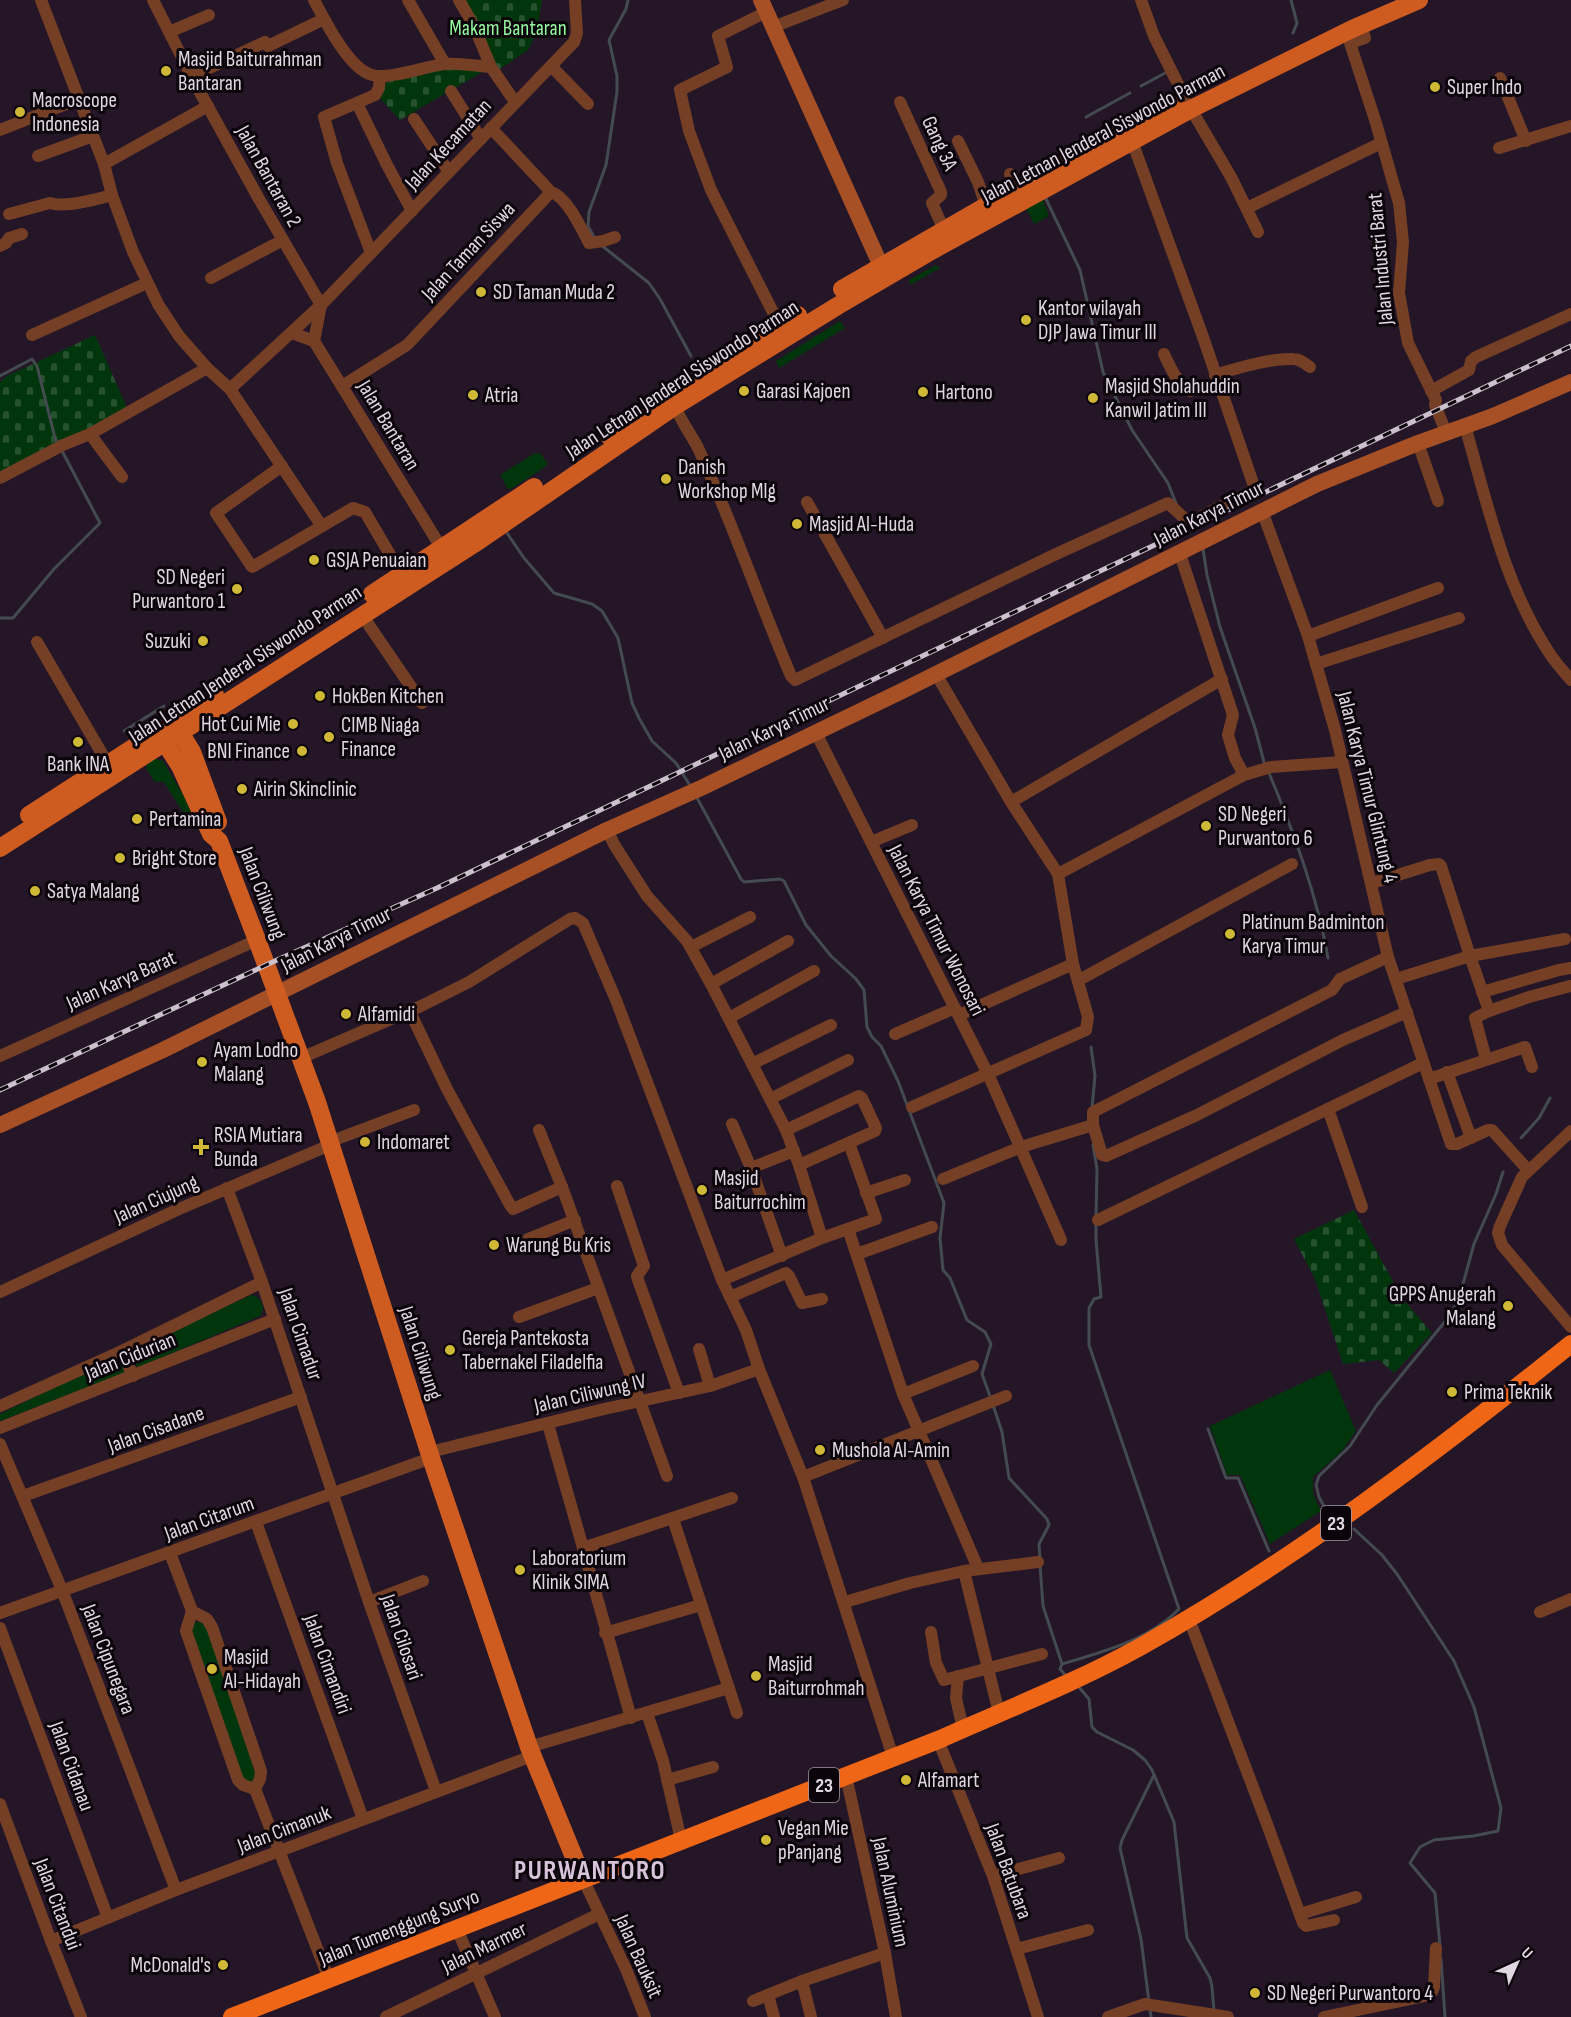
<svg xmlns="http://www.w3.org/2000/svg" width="1571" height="2017" font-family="'Sofia Sans Condensed',sans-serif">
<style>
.green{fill:#01360d}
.cemetery{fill:url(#cemetery-stones)}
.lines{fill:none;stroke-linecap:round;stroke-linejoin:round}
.stream{stroke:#444b50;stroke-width:3}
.street{stroke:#753f26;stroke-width:12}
.secondary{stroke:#a75026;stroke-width:16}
.primary{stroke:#ce5c21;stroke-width:18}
.highway{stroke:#f06617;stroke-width:18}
.rail-casing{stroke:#cbc1cd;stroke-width:5}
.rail{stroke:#0b050b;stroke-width:3;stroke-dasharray:9;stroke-linecap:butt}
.poi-dot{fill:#d0b837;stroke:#0b050b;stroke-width:2}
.labels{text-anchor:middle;stroke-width:6;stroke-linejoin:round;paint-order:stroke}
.shield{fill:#0b050b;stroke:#a198a2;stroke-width:1.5}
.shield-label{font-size:20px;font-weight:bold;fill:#e1d7e2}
.park-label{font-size:21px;fill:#94fb9f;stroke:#0b050b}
.poi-label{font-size:21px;fill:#e1d7e2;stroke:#0b050b;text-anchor:start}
.street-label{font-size:21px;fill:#e1d7e2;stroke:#0b050b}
.district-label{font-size:27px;font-weight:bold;letter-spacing:1.5px;fill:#d8c4da;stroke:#0b050b}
</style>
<defs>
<pattern id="cemetery-stones" width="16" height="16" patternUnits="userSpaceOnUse" patternTransform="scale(1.5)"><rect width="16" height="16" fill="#01360d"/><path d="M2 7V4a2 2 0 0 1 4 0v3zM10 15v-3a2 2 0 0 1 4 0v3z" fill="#265230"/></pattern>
</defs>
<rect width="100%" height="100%" fill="#251627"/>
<g class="green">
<path d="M1043 199 1049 216 1034 224 1026 208Z"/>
<path d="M936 265 940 268 910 285 909 280Z"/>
<path d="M840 321 845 328 779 368 776 361Z"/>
<path d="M535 453 541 454 548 464 545 467 511 489H508L500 475Z"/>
<path d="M153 758 163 761 193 812H183L164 782H155L146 768 148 761Z"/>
<path d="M251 1295C261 1296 267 1308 260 1316L139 1367 134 1365 130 1355 132 1350Z"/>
<path d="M115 1358 120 1359 125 1371 124 1373 0 1421V1414Z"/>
<path d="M1330 1370 1356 1431 1342 1451 1313 1477V1493L1321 1511 1270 1544 1240 1475H1227L1210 1426Z"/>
<path d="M198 1622 206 1624 258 1771 256 1779 250 1783 243 1781 190 1634 193 1623Z"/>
</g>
<g class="cemetery">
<path d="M463 0H542L537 31 528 50 497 71Z"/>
<path d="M445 68 484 71 400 120 378 96 386 83 397 78Z"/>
<path d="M95 335 128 410 0 473V382L7 376Z"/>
<path d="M1354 1210 1402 1298 1432 1333 1394 1373 1379 1360 1343 1364 1315 1279 1294 1239Z"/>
</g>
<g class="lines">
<g class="stream">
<path d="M1291 0 1297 23 1293 33"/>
<path d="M1141 86 1167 72"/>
<path d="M1086 117 1130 93"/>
<path d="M1046 199 1080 270 1103 372 1132 430 1168 483 1177 506"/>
<path d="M595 239 588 226 589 212 606 165 617 92V76L609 40 626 9 628 0"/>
<path d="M601 245 649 283 660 299 691 356"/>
<path d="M0 376 32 359 37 366 55 438 58 443"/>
<path d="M507 533 524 558 554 593 592 604 602 611 618 638 632 703 639 718 652 741 676 763 691 787"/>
<path d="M1203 549 1207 575 1220 627 1255 728 1264 762"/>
<path d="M0 618H13L54 569 100 523 61 449"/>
<path d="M124 731 164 706"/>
<path d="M1269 773C1294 833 1317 895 1328 958"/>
<path d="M696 796 741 879 744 882 780 879 784 881 806 925 831 956 856 979 864 990 867 1027 872 1037 881 1046 898 1081 944 1203 940 1238 943 1270 950 1278 967 1320 985 1332 991 1344 982 1374 991 1399"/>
<path d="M1091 1047 1095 1076 1092 1108"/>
<path d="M1521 1138 1539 1118 1550 1098"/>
<path d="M1093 1145 1097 1169 1096 1216"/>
<path d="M993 1405 1002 1432 1009 1478 1047 1519 1049 1525 1039 1544 1040 1558"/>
<path d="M1208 1429 1226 1478H1238L1269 1551"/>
<path d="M1326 1510 1319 1497 1316 1485 1319 1476 1350 1446 1377 1405 1443 1324 1458 1302 1474 1244 1496 1194 1503 1172"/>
<path d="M1354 1529 1382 1555 1397 1574 1454 1661 1474 1707 1501 1808 1498 1831 1473 1836 1434 1840 1420 1847 1410 1863 1435 1893 1440 1946"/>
<path d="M1040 1565 1043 1606 1062 1664 1060 1669 1066 1676"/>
<path d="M1062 1664C1102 1652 1149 1640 1179 1609L1089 1345V1308L1094 1299 1101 1297 1096 1240V1222"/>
<path d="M1078 1686 1089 1699 1092 1727 1097 1732 1133 1750 1145 1760 1152 1770 1174 1822 1187 1938 1210 1978 1212 1987 1214 2012"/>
<path d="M1441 1959 1445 2017"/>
<path d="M1149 2002 1141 1939 1120 1848 1122 1840 1154 1775"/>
<path d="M1150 2009 1151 2017"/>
</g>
<g class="street">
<path d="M41 0 104 164 112 195 133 252 158 304 179 336 207 368 230 389 321 525"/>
<path d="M153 0 196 85 259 199 321 305"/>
<path d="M314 0C325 21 349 69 372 75 390 80 426 66 445 64 459 63 476 66 491 67L515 102"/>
<path d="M408 0 445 64"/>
<path d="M459 0 474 26 491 67"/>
<path d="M1141 0 1154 36 1185 98"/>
<path d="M766 12 718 36 727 67 680 90 689 131 711 190 780 326"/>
<path d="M1361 26 1365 38 1350 43 1376 123 1399 203 1403 242 1399 293 1408 343 1436 400 1435 405 1446 432"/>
<path d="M773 27 843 0"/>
<path d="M169 32 209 15"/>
<path d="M551 66 588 104"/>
<path d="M192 76 265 42 268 46 324 19"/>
<path d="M1500 78 1526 141"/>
<path d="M451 91 481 139"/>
<path d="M900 102 941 192V195L932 203 944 230"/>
<path d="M357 103 387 165 412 211"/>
<path d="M1191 109 1231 177 1258 232"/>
<path d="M414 119 449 172"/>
<path d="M0 130 79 99"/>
<path d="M958 141 978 182 986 206"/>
<path d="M1499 148 1571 126"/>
<path d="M38 156 93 136"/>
<path d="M104 164 208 106"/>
<path d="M1010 174 1017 189"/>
<path d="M551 192C567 197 581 228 589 243L603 241 615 237"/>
<path d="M1247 208 1379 144"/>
<path d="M9 214 50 203C63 208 98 199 112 195"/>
<path d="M0 246 6 243 9 238 22 234"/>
<path d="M371 253 337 163 324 117 375 95 379 88 380 76"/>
<path d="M211 278 283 240"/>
<path d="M292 333 314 341 442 549"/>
<path d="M32 335 147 283"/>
<path d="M314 341 321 305"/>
<path d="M1164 354C1170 367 1177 383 1190 391L1218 384"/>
<path d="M1215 375C1237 368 1270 358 1293 359 1300 359 1304 363 1310 367"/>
<path d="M342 386 407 345 551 192 491 128"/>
<path d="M230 389 321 305 574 42 577 33 575 0"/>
<path d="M1431 391 1469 370 1471 361 1476 357 1571 314"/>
<path d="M675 406C681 422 692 435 699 450 733 524 759 601 791 676L795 680 1054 555 1168 503 1185 519H1196L1255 489 1203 337 1132 141"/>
<path d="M1465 426C1487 502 1504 584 1548 651 1554 661 1563 671 1571 680"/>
<path d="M90 434 122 477"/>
<path d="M1418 443 1438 501"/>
<path d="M282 466 216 513 252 567 353 508 365 512 402 575"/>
<path d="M0 478 63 445 90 434 207 368"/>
<path d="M807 502 883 638"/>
<path d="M1262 511 1308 636 1335 730 1388 957 1451 1144H1457L1488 1130H1492L1528 1170"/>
<path d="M1180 554 1233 715 1228 735 1235 758 1244 775 1271 767 1342 762"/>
<path d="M362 615 422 703"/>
<path d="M1308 636 1438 588"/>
<path d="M37 642 108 764"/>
<path d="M1316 664 1459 618"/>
<path d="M936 674 1011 802"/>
<path d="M1222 679 1011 802 1058 874 1244 775"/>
<path d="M816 733 988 1074 1061 1240"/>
<path d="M607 830 615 846 647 896 687 941 711 984 786 1130 799 1165 822 1238 876 1219 849 1143"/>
<path d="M871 842 912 825"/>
<path d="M1372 883 1430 865 1439 864 1441 866 1470 956 1565 939"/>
<path d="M691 947 750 917"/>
<path d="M1396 979 1470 956 1489 1011 1529 997 1570 986"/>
<path d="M1079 980 1292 864"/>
<path d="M711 984 788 941"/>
<path d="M1482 992 1559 970 1571 968"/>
<path d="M410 1012 447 1089 510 1205 513 1209 562 1187 667 1476"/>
<path d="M959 1015 1073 964"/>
<path d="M729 1018 814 971"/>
<path d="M895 1034 955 1008"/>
<path d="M0 1056 257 940"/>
<path d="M301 1058 421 1006 469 982 570 919 575 918 583 923 616 1000 722 1280 746 1330 759 1369 803 1477 893 1757"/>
<path d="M1486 1059 1475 1018 1489 1011"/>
<path d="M752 1064 831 1025"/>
<path d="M1447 1072 1471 1138"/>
<path d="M1429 1079 1525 1047 1532 1067"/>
<path d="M770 1099 848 1060"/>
<path d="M912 1107 1086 1030 1088 1017 1073 964 1058 874"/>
<path d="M1328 1109 1362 1207"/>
<path d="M732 1124 751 1168 782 1256"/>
<path d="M1093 1125 1102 1155 1106 1156 1197 1115 1343 1040 1407 1012"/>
<path d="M539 1130 562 1187"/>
<path d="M786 1130 859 1096 862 1098 876 1128 875 1131 799 1165"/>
<path d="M1571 1131 1522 1177 1500 1226 1498 1233 1502 1245 1571 1327"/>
<path d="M329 1142 414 1110"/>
<path d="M751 1168 794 1151"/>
<path d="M943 1179 1021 1147 1093 1125V1112L1097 1110 1332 990 1340 979 1388 957"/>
<path d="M617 1186 644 1266 637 1276 638 1280 679 1393"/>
<path d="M227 1188 262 1282 369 1602 436 1791"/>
<path d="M866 1193 905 1180"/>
<path d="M1098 1220 1423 1063"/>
<path d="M848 1229 903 1394 978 1568"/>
<path d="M528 1239 575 1220"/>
<path d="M857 1254 932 1227"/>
<path d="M722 1280 822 1238"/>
<path d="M0 1292 179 1209 330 1145"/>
<path d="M730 1297 786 1273 789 1276 802 1303 822 1299"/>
<path d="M519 1317 598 1288"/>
<path d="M699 1349 710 1386"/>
<path d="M122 1351 133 1376"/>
<path d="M903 1394 973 1366"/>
<path d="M0 1406 122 1351 262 1282"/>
<path d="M548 1424 631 1718"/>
<path d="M0 1428 275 1319"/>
<path d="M0 1444 62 1590 176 1890"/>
<path d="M430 1452 604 1409 710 1386 759 1369"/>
<path d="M803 1477 1006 1396"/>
<path d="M23 1496 301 1397"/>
<path d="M673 1519 737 1713"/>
<path d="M256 1522 363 1819"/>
<path d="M583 1548 732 1498"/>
<path d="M170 1553 192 1611 207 1619 212 1627 261 1771 260 1779 255 1789 329 1979"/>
<path d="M964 1571 999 1713"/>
<path d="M369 1602 423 1581"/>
<path d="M845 1602 910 1583 964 1571 1038 1562"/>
<path d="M192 1611 186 1631 238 1780 243 1785 255 1789"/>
<path d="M1540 1612 1571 1599"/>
<path d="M0 1613 431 1458"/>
<path d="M1189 1619 1267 1824 1303 1923 1306 1926 1334 1920"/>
<path d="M0 1628 108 1918"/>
<path d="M931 1632 936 1663 944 1680 1042 1654"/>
<path d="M605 1633 701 1605"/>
<path d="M958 1676 956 1698 963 1729"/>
<path d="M647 1713 663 1761 681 1840"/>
<path d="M938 1740 993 1876 1038 2017"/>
<path d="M529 1747 729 1688"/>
<path d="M846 1776 885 1953 896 2017"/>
<path d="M667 1780 713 1767"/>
<path d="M0 1804 51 1941 81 2017"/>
<path d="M993 1876 1059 1858"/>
<path d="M583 1879 626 1969 645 2017"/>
<path d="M1300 1914 1356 1897"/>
<path d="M457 1929 495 2017"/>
<path d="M51 1941 176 1890 532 1756"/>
<path d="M1017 1949 1088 1930"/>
<path d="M802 1981 811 2017"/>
<path d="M768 1995 774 2017"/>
<path d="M753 2001 802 1981 885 1953"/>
<path d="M386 2017 599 1914"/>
<path d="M1108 2017 1145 2004 1228 2017"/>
<path d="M1324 2017 1425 1996 1432 1992 1434 1987 1436 1948"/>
</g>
<g class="secondary">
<path d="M761 0 881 266"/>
<path d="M0 1125 163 1050 607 830 701 788 904 690 1317 484 1418 443 1493 416 1571 382"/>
</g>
<g class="primary">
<path d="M842 289 986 206 1175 104"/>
<path d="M686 385 798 315"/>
<path d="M609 436 663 400"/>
<path d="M372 594 534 487"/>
<path d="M175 724 192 752 218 822"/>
<path d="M158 732 180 766 211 834 219 841 257 940 317 1102 431 1458 529 1747 583 1879"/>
<path d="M29 815 215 695"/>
<path d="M0 848 474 544 675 406 839 305 933 250 1191 109 1352 29 1419 0"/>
</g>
<path class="highway" d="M232 2017 938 1740C1005 1710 1075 1683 1140 1647 1293 1561 1434 1454 1571 1344"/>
<g class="rail-casing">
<path id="rail" d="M0 1090 266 965 437 888 1571 346"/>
</g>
<use href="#rail" class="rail"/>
</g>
<g class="poi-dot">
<circle cx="166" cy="71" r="6"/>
<circle cx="1435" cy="87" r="6"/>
<circle cx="20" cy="112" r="6"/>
<circle cx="481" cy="292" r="6"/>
<circle cx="1026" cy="320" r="6"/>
<circle cx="744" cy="391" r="6"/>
<circle cx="923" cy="392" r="6"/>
<circle cx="473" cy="395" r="6"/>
<circle cx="1093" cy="398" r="6"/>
<circle cx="666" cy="479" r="6"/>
<circle cx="797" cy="524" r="6"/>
<circle cx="314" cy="560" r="6"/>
<circle cx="237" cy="589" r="6"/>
<circle cx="203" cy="641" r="6"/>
<circle cx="320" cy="696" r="6"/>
<circle cx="293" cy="724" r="6"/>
<circle cx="329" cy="737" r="6"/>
<circle cx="78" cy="742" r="6"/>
<circle cx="302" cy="751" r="6"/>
<circle cx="242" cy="789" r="6"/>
<circle cx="137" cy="819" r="6"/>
<circle cx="1206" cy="826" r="6"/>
<circle cx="120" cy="858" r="6"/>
<circle cx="35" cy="891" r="6"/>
<circle cx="1230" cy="934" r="6"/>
<circle cx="346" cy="1014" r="6"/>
<circle cx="202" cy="1062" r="6"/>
<circle cx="365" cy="1142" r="6"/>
<path d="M198 1138h6v6h6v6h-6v6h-6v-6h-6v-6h6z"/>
<circle cx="702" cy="1190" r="6"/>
<circle cx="494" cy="1245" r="6"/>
<circle cx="1508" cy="1306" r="6"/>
<circle cx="450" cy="1350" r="6"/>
<circle cx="1452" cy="1392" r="6"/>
<circle cx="820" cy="1450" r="6"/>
<circle cx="520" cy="1570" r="6"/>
<circle cx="212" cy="1669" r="6"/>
<circle cx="756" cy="1676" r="6"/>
<circle cx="906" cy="1780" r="6"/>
<circle cx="766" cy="1840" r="6"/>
<circle cx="223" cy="1965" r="6"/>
<circle cx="1255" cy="1993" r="6"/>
</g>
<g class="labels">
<g class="shield">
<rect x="1321" y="1506" width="30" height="34" rx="4.5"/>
<rect x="809" y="1768" width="30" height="34" rx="4.5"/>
</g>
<g class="shield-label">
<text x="1336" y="1530">23</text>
<text x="824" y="1792">23</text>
</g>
<g class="park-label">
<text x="508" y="35">Makam Bantaran</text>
</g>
<g class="poi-label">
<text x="178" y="66">Masjid Baiturrahman<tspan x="178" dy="24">Bantaran</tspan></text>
<text x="1447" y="94">Super Indo</text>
<text x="32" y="107">Macroscope<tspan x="32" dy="24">Indonesia</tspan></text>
<text x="493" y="299">SD Taman Muda 2</text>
<text x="1038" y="315">Kantor wilayah<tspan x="1038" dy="24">DJP Jawa Timur III</tspan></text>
<text x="1105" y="393">Masjid Sholahuddin<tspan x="1105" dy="24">Kanwil Jatim III</tspan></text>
<text x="756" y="398">Garasi Kajoen</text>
<text x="935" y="399">Hartono</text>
<text x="485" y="402">Atria</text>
<text x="678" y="474">Danish<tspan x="678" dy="24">Workshop Mlg</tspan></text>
<text x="809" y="531">Masjid Al-Huda</text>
<text x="326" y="567">GSJA Penuaian</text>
<text x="225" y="584" text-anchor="end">SD Negeri<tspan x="225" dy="24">Purwantoro 1</tspan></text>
<text x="191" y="648" text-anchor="end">Suzuki</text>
<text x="332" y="703">HokBen Kitchen</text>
<text x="281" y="731" text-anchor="end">Hot Cui Mie</text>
<text x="341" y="732">CIMB Niaga<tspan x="341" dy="24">Finance</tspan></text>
<text x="290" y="758" text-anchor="end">BNI Finance</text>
<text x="78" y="771" text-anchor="middle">Bank INA</text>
<text x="254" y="796">Airin Skinclinic</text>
<text x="1218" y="821">SD Negeri<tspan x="1218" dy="24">Purwantoro 6</tspan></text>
<text x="149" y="826">Pertamina</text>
<text x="132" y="865">Bright Store</text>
<text x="47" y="898">Satya Malang</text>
<text x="1242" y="929">Platinum Badminton<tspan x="1242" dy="24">Karya Timur</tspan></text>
<text x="358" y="1021">Alfamidi</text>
<text x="214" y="1057">Ayam Lodho<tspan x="214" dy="24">Malang</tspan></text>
<text x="214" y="1142">RSIA Mutiara<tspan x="214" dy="24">Bunda</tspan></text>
<text x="377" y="1149">Indomaret</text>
<text x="714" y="1185">Masjid<tspan x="714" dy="24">Baiturrochim</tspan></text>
<text x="506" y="1252">Warung Bu Kris</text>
<text x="1496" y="1301" text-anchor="end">GPPS Anugerah<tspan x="1496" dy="24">Malang</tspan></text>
<text x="462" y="1345">Gereja Pantekosta<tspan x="462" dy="24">Tabernakel Filadelfia</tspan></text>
<text x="1464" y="1399">Prima Teknik</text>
<text x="832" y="1457">Mushola Al-Amin</text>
<text x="532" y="1565">Laboratorium<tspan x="532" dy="24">Klinik SIMA</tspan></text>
<text x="224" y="1664">Masjid<tspan x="224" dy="24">Al-Hidayah</tspan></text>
<text x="768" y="1671">Masjid<tspan x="768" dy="24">Baiturrohmah</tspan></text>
<text x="918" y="1787">Alfamart</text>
<text x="778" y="1835">Vegan Mie<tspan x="778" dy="24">pPanjang</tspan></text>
<text x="211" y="1972" text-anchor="end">McDonald's</text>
<text x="1267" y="2000">SD Negeri Purwantoro 4</text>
</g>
<g class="street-label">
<text transform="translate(1103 133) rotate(-28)" y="7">Jalan Letnan Jenderal Siswondo Parman</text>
<text transform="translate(940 143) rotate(65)" y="7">Gang 3A</text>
<text transform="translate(448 144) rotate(-47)" y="7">Jalan Kecamatan</text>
<text transform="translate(269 176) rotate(61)" y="7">Jalan Bantaran 2</text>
<text transform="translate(468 251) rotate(-47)" y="7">Jalan Taman Siswa</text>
<text transform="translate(1380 259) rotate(-95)" y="7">Jalan Industri Barat</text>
<text transform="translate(682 379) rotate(-33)" y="7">Jalan Letnan Jenderal Siswondo Parman</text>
<text transform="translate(389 425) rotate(59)" y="7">Jalan Bantaran</text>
<text transform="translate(1209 513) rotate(-27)" y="7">Jalan Karya Timur</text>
<text transform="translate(245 664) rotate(-33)" y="7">Jalan Letnan Jenderal Siswondo Parman</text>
<text transform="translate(774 728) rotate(-26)" y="7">Jalan Karya Timur</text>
<text transform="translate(1368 787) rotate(76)" y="7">Jalan Karya Timur Glintung 4</text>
<text transform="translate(263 893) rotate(69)" y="7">Jalan Ciliwung</text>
<text transform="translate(937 930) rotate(63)" y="7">Jalan Karya Timur Wonosari</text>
<text transform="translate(336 939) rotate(-27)" y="7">Jalan Karya Timur</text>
<text transform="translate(121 980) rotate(-24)" y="7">Jalan Karya Barat</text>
<text transform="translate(156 1199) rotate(-24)" y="7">Jalan Ciujung</text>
<text transform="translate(301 1334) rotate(71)" y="7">Jalan Cimadur</text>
<text transform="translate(421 1353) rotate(72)" y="7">Jalan Ciliwung</text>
<text transform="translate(130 1356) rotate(-22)" y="7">Jalan Cidurian</text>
<text transform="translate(590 1393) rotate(-13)" y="7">Jalan Ciliwung IV</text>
<text transform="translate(156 1429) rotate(-20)" y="7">Jalan Cisadane</text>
<text transform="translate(209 1518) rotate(-20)" y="7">Jalan Citarum</text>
<text transform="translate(402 1637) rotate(71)" y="7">Jalan Cilosari</text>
<text transform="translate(109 1659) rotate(69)" y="7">Jalan Cipunegara</text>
<text transform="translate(328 1664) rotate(70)" y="7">Jalan Cimandiri</text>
<text transform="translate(72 1766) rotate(70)" y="7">Jalan Cidanau</text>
<text transform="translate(284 1829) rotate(-21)" y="7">Jalan Cimanuk</text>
<text transform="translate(1009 1871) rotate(70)" y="7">Jalan Batubara</text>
<text transform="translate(891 1892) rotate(78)" y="7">Jalan Aluminium</text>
<text transform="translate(58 1904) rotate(69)" y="7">Jalan Citandui</text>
<text transform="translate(399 1927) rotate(-22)" y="7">Jalan Tumenggung Suryo</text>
<text transform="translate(484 1947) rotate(-26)" y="7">Jalan Marmer</text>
<text transform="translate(639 1956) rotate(66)" y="7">Jalan Bauksit</text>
</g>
<g class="district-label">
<text x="590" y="1879">PURWANTORO</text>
</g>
</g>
<g transform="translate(1517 1963) rotate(45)" stroke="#0b050b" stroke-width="4.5" paint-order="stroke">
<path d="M0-4.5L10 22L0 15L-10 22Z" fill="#e1d7e2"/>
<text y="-9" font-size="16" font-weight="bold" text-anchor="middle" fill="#e1d7e2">U</text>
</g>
</svg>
